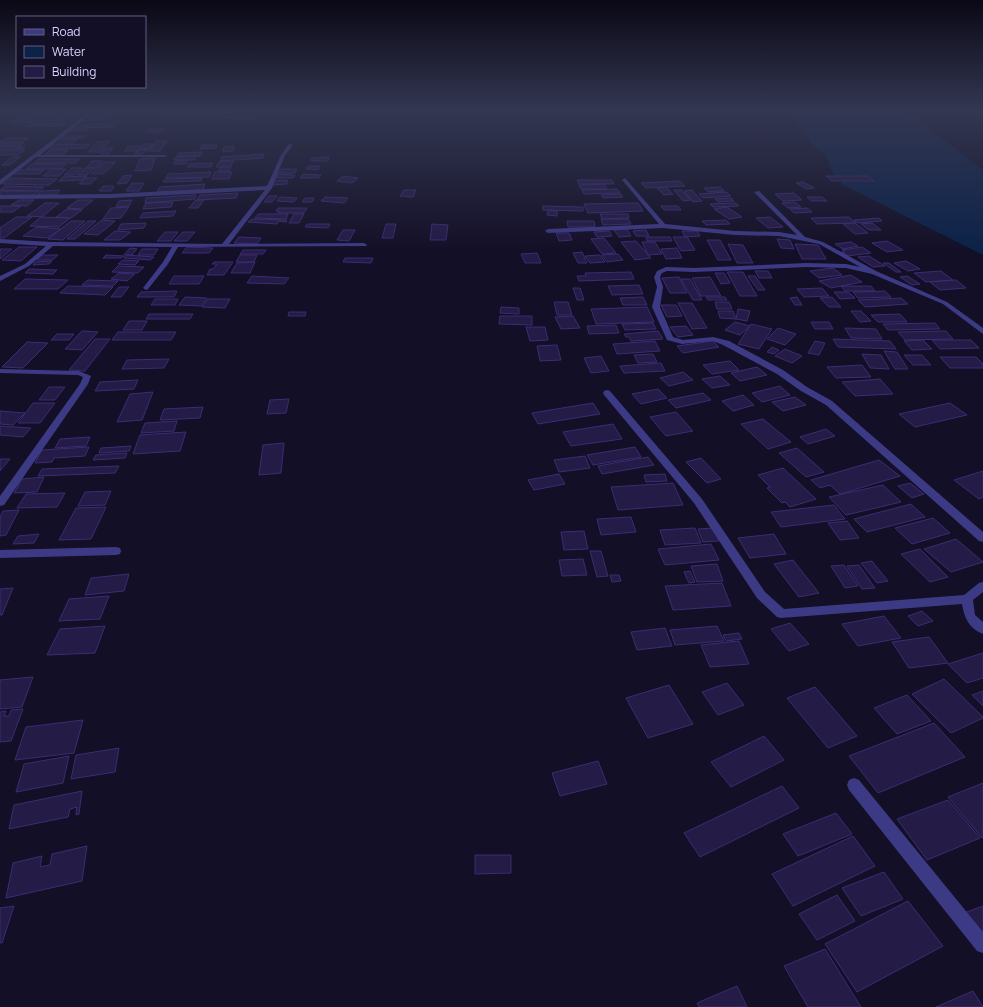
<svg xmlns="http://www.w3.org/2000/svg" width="983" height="1007" font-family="Manrope,sans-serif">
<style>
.water{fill:#0c2248}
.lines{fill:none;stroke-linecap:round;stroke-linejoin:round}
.stream{fill:#0c2248;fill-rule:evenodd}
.building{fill:#241b47;stroke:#3b2d73}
.minor{fill:#3d3a85;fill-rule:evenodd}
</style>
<rect width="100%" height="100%" fill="#130f26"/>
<path class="water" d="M789 110H905L983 171V254L842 183 876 182 869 175 835 174 827 156 812 142Z"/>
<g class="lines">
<g class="stream">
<path d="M788 110H790L813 141 828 155 836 173 869 174 878 182 877 183 846 184 983 253V255L841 184V183L842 182 874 181 868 176 834 175 826 156 811 143Z"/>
<path d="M904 110H906L983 170V172Z"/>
</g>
</g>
<g class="building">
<path d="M49 110 47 113 29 114 31 111Z"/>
<path d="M214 110H229L220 114 208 113Z"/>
<path d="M51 111H81L78 114H48Z"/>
<path d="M100 112H112L109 115H97Z"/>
<path d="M75 114 71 117 40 118 44 115Z"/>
<path d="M167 114H177L171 118H161Z"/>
<path d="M29 116H38L32 122 22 123Z"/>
<path d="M92 117H108L105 120H88Z"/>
<path d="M18 118H26L19 123H10Z"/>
<path d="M40 118H69L66 120 36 121Z"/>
<path d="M65 123 62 126H26L30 124Z"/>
<path d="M116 124 113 127 77 128 81 125Z"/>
<path d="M74 128H90L87 131H71Z"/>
<path d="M150 129H164L162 132H147Z"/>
<path d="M64 136H85L83 138 61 139Z"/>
<path d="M7 138H28L22 142H0Z"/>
<path d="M62 139H78L72 144 56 145Z"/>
<path d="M109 141 101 152H88L97 142Z"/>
<path d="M156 141H167L160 151H149Z"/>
<path d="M0 143H23L19 146 0 145Z"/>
<path d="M90 144 86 148 49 149 53 145Z"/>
<path d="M144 144H153L150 148 140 149Z"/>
<path d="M202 145H217L216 148 200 149Z"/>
<path d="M0 146 25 147 20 149H0Z"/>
<path d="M128 146H141L137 151H124Z"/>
<path d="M234 146 233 151 223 152 224 147Z"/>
<path d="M106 148H113L108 154H101Z"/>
<path d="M141 149 148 150 142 154H134Z"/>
<path d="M0 150H25L18 155H0Z"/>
<path d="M50 150H68L64 155H45Z"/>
<path d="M202 152 200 156H177L179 153Z"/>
<path d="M264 154 263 158 221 161 222 157Z"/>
<path d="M196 156 194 160H174L176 157Z"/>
<path d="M12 157H20L10 165H2Z"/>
<path d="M329 157 328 161H311L312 158Z"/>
<path d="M155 158 151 170 135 171 140 159Z"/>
<path d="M39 159H80L75 163H34Z"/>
<path d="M188 160 186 164H173L176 161Z"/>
<path d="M92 161H103L96 168H86Z"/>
<path d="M220 161H234L230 167H216Z"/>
<path d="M105 162H116L103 174H91Z"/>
<path d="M210 163 213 164 211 167H187L189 164Z"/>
<path d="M32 164H66L60 169H26Z"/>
<path d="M308 166H320L318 170 306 169Z"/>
<path d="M221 167H231L229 171H218Z"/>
<path d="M72 168H82L74 175H64Z"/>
<path d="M85 168H95L87 175H77Z"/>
<path d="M51 169H66L59 176H43Z"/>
<path d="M281 169H297L295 173H279Z"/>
<path d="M19 170H44L39 174H14Z"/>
<path d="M211 172 209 177 166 178 168 174Z"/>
<path d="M215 172H232L229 179H212Z"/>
<path d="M278 174 295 175 293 178H276Z"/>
<path d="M303 174 321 175 319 178H300Z"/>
<path d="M132 175 127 183 117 184 123 176Z"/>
<path d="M87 176 83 180 59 181 63 177Z"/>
<path d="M343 176 358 178 352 183 337 181Z"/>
<path d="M826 176H868L874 181H832Z"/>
<path d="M11 178 57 179 49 185 3 184Z"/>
<path d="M86 178H97L90 184H79Z"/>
<path d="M202 178 201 181 163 182 165 179Z"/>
<path d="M287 180V184L272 185 273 181Z"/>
<path d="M577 180H612L614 184H579Z"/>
<path d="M680 181 685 186 646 188 641 183Z"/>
<path d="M803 182 814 188 807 189 796 183Z"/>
<path d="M132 183H144L139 191H126Z"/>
<path d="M205 184 203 190 157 192 160 187Z"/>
<path d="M604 184 607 189H581L579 185Z"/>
<path d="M5 186 44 187 38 191 0 190Z"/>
<path d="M103 186H114L111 191H99Z"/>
<path d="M666 187 673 194 664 195 657 188Z"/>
<path d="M720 187 724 191 708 192 704 188Z"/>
<path d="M617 189 620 193 584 194 582 190Z"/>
<path d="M60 190 56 195H37L41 191Z"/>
<path d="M404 190H416L413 197 400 196Z"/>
<path d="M674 190H681L691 200 683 201Z"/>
<path d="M692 190 702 201 693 202 684 191Z"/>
<path d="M0 191H39L32 196H0Z"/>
<path d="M726 192 731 196 703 198 699 194Z"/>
<path d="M238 193 236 198 197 200 200 195Z"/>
<path d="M794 193 802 200 783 201 775 194Z"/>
<path d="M621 194 623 197 603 198 601 195Z"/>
<path d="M196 195 195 199 145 203 146 198Z"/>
<path d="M269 196H277L272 202H264Z"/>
<path d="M280 197 297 198 294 202 277 201Z"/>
<path d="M325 197 348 198 344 203 321 201Z"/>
<path d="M807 197H822L827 201H812Z"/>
<path d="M305 198H314L312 202H302Z"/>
<path d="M731 198 734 201 718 202 715 199Z"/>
<path d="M19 200H34L27 206 11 205Z"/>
<path d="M78 200H93L82 209 67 208Z"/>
<path d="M132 200 129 206 116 207 119 201Z"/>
<path d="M196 200H204L198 208H189Z"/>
<path d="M173 202 171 207 143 209 146 203Z"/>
<path d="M795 202 801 207 788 208 782 203Z"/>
<path d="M45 203H59L42 217 27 216Z"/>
<path d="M638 203 643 211 588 213 584 204Z"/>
<path d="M736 203 739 206 713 207 710 204Z"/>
<path d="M0 206H21L13 212H0Z"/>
<path d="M543 206 583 207V211L543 210Z"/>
<path d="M661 206H678L681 210H664Z"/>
<path d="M129 207 121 218 103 219 111 208Z"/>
<path d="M727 207 742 217 729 219 714 209Z"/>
<path d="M278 208H307L304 213H278L279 211H276Z"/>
<path d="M807 208 812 212 794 213 790 209Z"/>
<path d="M67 209 82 210 71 218 56 217Z"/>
<path d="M548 210 557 211V216L547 215Z"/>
<path d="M176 211 173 216 140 218 143 213Z"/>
<path d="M258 214H288L286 219 255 218Z"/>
<path d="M294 214H304L299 223H289Z"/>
<path d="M600 214H628L629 218 602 219Z"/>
<path d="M16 217H32L4 238H0V228Z"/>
<path d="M41 217 70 218 59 227 30 226Z"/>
<path d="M770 217 783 227 768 228 756 218Z"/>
<path d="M849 217 856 223 817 224 811 218Z"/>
<path d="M879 218 882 221 858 223 854 220Z"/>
<path d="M252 219 287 220 286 222 278 221 277 224 248 222Z"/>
<path d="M601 219H628L631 224 603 225Z"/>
<path d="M102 220 115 221 98 235 84 234Z"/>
<path d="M726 220 730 224 706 225 702 221Z"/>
<path d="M71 221H85L63 240 48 239Z"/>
<path d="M88 221H96L75 239H67Z"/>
<path d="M567 221H594L595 227H568Z"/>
<path d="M146 223 144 228 118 230 121 224Z"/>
<path d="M855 223 868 233 855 234 843 224Z"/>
<path d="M872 223 881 230H869L861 224Z"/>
<path d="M307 224H330L328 228 305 227Z"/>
<path d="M386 224H396L393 238H382Z"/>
<path d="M432 224 448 225 446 240H430Z"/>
<path d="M37 227 61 229 47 238 23 236Z"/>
<path d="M627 229 631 236 619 237 614 230Z"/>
<path d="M343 230H355L349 241 337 240Z"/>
<path d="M646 230 649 236H636L633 231Z"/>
<path d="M115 231 131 232 120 240H104Z"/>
<path d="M609 231 612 236 597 237 594 232Z"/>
<path d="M682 231H697L700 236 685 237Z"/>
<path d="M165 232H178L171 241H157Z"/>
<path d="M183 232H195L187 241H174Z"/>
<path d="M556 233H569L572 240 559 241Z"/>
<path d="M239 237 261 238 257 244 234 243Z"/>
<path d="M646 237H670L672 241H647Z"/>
<path d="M673 237H687L695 250 681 251Z"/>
<path d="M604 238 616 253 602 254 591 239Z"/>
<path d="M777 239 790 240 794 249 781 248Z"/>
<path d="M707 240H720L731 260H718Z"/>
<path d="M636 241 651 258 635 260 621 242Z"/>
<path d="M887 241 903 250 887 252 872 243Z"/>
<path d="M642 242H655L662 254 648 255Z"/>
<path d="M851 242 858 246 843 249 835 244Z"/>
<path d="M728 244 743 245 753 263H737Z"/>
<path d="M795 244 818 245 826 259H802Z"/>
<path d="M19 247H37L21 261 2 260Z"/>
<path d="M187 247 213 248 209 253H182Z"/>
<path d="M862 247 871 253 848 256 842 252H845L842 250Z"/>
<path d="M130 248 137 249 132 255H124Z"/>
<path d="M677 248 682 258 666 259 661 249Z"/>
<path d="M0 249H12L0 259Z"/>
<path d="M142 249H158L154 255H138Z"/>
<path d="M243 250H266L263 254H240Z"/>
<path d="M582 252 587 263H578L573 253Z"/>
<path d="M537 253 541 263H525L521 254Z"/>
<path d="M618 254 623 260 607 262 602 255Z"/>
<path d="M42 255H58L52 260H37Z"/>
<path d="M106 255 124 256 121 258H103Z"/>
<path d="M127 255 154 257 150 260 124 258Z"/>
<path d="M240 255H257L254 262H236Z"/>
<path d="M600 255 605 262 590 263 585 256Z"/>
<path d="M869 256 885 266 873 267 858 257Z"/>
<path d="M345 258H373L371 263 343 262Z"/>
<path d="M123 260 139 261 135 265 118 264Z"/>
<path d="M52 261 49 264 33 265 35 262Z"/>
<path d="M906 261 920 269 908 271 894 263Z"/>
<path d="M214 262H233L224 275H207L210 269H213L217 264H212Z"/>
<path d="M255 262 250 273H231L237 263Z"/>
<path d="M883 263H889L901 272H896Z"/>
<path d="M118 266 144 267 138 273 112 272Z"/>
<path d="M833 268 842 275 819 278 810 271Z"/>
<path d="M29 269 57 270 53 274 25 273Z"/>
<path d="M755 271H768L772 278H759Z"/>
<path d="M941 271 953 280 926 282 914 273Z"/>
<path d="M631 272 634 279 579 281 577 276H586L585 273Z"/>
<path d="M727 272H743L757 296H740Z"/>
<path d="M119 273 135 274 127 281 111 279Z"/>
<path d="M715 273H724L730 283 721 284Z"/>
<path d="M851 275 862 282 831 288 819 281Z"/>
<path d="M174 276H204L199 284H169Z"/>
<path d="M252 276 289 278 284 284 247 283Z"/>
<path d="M748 276H755L765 290H758Z"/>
<path d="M907 276 920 284 912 285 900 277Z"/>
<path d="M679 277 687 293H670L662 278Z"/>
<path d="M710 277 721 296H701L692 278Z"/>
<path d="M25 279 68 280 58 289H14Z"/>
<path d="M681 279H690L702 300H693Z"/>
<path d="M88 280 118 281 113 286 82 285Z"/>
<path d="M956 280 966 288 940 290 930 282Z"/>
<path d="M639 285 643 294 612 295 608 286Z"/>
<path d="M68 286 113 287 105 295 60 293Z"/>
<path d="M841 286H871L875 291H845Z"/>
<path d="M119 287H129L121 297H111Z"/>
<path d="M573 288H580L584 300H577Z"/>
<path d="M822 288 829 296 804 297 797 289Z"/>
<path d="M177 291 174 297H137L141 292Z"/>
<path d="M885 291 891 297 858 298 853 292Z"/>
<path d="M834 292H848L855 298 840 299Z"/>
<path d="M185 297 207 298 201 306 179 305Z"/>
<path d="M643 297 647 305H623L620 298Z"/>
<path d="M706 297H725L727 300H708Z"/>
<path d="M797 297 802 305H795L790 298Z"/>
<path d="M832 297 841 307H829L820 298Z"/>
<path d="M901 298 908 304 865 307 858 300Z"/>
<path d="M155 299H178L175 305H151Z"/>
<path d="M208 299H230L225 308 202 307Z"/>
<path d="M554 302H568L572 315H557Z"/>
<path d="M715 302H729L732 309H717Z"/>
<path d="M678 303H692L707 328 692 329Z"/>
<path d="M661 305H676L682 316 667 317Z"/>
<path d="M501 307 519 308V314L500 313Z"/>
<path d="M647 307 654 322 596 324 591 309Z"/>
<path d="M738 309 750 311 747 321 736 319Z"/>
<path d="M718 311H733L736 319 720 318Z"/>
<path d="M851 311H861L871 321 860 322Z"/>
<path d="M289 312H306L305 316H288Z"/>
<path d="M149 314H193L190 319H146Z"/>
<path d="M900 314 907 322H878L871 315Z"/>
<path d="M500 316H532V325L499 324Z"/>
<path d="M573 316 580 328 561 329 555 317Z"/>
<path d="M129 321H147L142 330H123Z"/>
<path d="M735 322 750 326 740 335 725 330Z"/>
<path d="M811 322H829L833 329H815Z"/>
<path d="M653 323 656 329 625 330 622 324Z"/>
<path d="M935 323 940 329 888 330 883 324Z"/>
<path d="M751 324 772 329 759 349 738 344Z"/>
<path d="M616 325 619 333 589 334 587 326Z"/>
<path d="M686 326 693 335 678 337 670 327Z"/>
<path d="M526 327H545L548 340 530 341Z"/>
<path d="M778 328 796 334 785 345 767 339Z"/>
<path d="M845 328 876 329 882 339 851 338Z"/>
<path d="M82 331 98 332 82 350 65 349Z"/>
<path d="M658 331 663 339 631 341 629 337H626L624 334Z"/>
<path d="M946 331 953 339 905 340 898 332Z"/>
<path d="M118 332H176L171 340H112Z"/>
<path d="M57 334H74L69 340H51Z"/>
<path d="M95 339H110L85 371 69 370Z"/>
<path d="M833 339 890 341 896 349 838 347Z"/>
<path d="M923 340 932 349 912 350 904 341Z"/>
<path d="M932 340H971L979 348 940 349Z"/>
<path d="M655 341 660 351 617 354 613 344Z"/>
<path d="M713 341 719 347 683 353 677 346Z"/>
<path d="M815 341 825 343 819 355 808 353Z"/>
<path d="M27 342 48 343 23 368 2 367Z"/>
<path d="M557 345 561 360 540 361 537 346Z"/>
<path d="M772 347 779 350 774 354 767 352Z"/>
<path d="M785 349 802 356 792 363 775 356Z"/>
<path d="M884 351 897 352 908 369H895Z"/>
<path d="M653 354 657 362 638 363 634 355Z"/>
<path d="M862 354 881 355 889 369 870 368Z"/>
<path d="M904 355H922L931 365H913Z"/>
<path d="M601 356 609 371 591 373 584 358Z"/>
<path d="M940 357H976L983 364V368H950Z"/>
<path d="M169 359 164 368 122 369 127 360Z"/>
<path d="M730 361 739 370 712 374 703 365Z"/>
<path d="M661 363 665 371 624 373 620 366Z"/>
<path d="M862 365 871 377 836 378 827 367Z"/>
<path d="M757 367 767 375 740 381 731 373Z"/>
<path d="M683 372 693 380 669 386 660 378Z"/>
<path d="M720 376 730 385 712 388 702 379Z"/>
<path d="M880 379 893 394 855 396 842 382Z"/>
<path d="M138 380 134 389 95 391 100 382Z"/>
<path d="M780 386 790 395 762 402 752 393Z"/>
<path d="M49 387H65L55 400H39Z"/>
<path d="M658 389 667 398 641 404 632 394Z"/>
<path d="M153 392 142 420 117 422 130 394Z"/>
<path d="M703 393 711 400 676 408 668 400Z"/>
<path d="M743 395 754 405 733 411 722 401Z"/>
<path d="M795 397 806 405 783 411 772 402Z"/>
<path d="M289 399 286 413 267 414 270 400Z"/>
<path d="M33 403H55L40 423H18Z"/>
<path d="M593 403 600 414 538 424 532 413Z"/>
<path d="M950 403 967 415 915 427 899 414Z"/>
<path d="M203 407 200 418 160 420 164 409Z"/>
<path d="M0 411 25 413 13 425 0 424Z"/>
<path d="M676 412 693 431 666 436 650 417Z"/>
<path d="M763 419 791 442 768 449 741 424Z"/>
<path d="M177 421 174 431 141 433 145 423Z"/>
<path d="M613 424 622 439 571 446 563 432Z"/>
<path d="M0 426 31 428 23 437 0 435Z"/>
<path d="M826 429 835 436 808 444 800 437Z"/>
<path d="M186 432 180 451 133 454 140 435Z"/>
<path d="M90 437 86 446 55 448 60 439Z"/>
<path d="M284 443 281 473 259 475 263 445Z"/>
<path d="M131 446 129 451 99 453 101 448Z"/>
<path d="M89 447 85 456 54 458 52 462 35 463 42 450Z"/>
<path d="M635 447 641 457 593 465 587 455Z"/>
<path d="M797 448 824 472 806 477 779 453Z"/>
<path d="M127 453 125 458 93 460 96 455Z"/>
<path d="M585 456 590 468 559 472 554 460Z"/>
<path d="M648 457 654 465 602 474 598 466Z"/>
<path d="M701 458 721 479 707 483 686 462Z"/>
<path d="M0 459H10L0 471Z"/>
<path d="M879 460 900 476 840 494 830 485 820 488 811 480Z"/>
<path d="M119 466 115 473 38 476 42 469Z"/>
<path d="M783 468 816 499 790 507 785 502 782 503 767 488 770 487 758 475Z"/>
<path d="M983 471V497L979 499 954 480Z"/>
<path d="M559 474 565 484 534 490 528 480Z"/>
<path d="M665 474 667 481 646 482 644 475Z"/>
<path d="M44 477 37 492 14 493 22 479Z"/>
<path d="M673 483 683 505 618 510 611 487Z"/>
<path d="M910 483 924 494 912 498 898 486Z"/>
<path d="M883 485 901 502 846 515 829 497Z"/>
<path d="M111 491 105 505 78 506 85 492Z"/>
<path d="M65 493 57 507 17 508 26 494Z"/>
<path d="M911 504 925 517 867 532 854 519Z"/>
<path d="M834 505 845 519 781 527 771 512Z"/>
<path d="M106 507 91 539 59 540 76 508Z"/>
<path d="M19 510 6 535 0 536V517L3 511Z"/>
<path d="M631 517 636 532 601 535 597 519Z"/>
<path d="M933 518 950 533 912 544 895 528Z"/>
<path d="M847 521 859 538 840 540 828 523Z"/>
<path d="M695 528 701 543 665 545 660 530Z"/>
<path d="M713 528 719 541 703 542 698 529Z"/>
<path d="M584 531 588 549 564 550 561 532Z"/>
<path d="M39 534 34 543 13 544 18 536Z"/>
<path d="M774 534 786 554 750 558 738 538Z"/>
<path d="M956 539 983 562 951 572 924 549Z"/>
<path d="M711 544 719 560 665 565 658 549Z"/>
<path d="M920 549 948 577 930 582 901 554Z"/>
<path d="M590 551H601L608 576 597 577Z"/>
<path d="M583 559 587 575 562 576 559 560Z"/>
<path d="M793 560 819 593 799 597 774 564Z"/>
<path d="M872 561 888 581 877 583 861 563Z"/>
<path d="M717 564 723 581 697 582 691 566Z"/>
<path d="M844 565 858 586 845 588 831 566Z"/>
<path d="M859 565 875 588 862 589 847 566Z"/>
<path d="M690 571 695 582 689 583 684 572Z"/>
<path d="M129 574 124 591 85 595 91 578Z"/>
<path d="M610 575H619L621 581 612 582Z"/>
<path d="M722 583 731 606 673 610 665 586Z"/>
<path d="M13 588 2 615H0V589Z"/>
<path d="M109 596 100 619 59 621 69 599Z"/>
<path d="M922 611 933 621 918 626 908 616Z"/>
<path d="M884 616 901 638 858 646 842 624Z"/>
<path d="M790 623 809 644 789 651 771 629Z"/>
<path d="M105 626 95 653 47 655 60 629Z"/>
<path d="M717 626 724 641 675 645 670 630Z"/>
<path d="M665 628 672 646 637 650 631 632Z"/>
<path d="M739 633 742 639 726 641 723 635Z"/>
<path d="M929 637 948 663 909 668 892 642Z"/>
<path d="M739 641 749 664 710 667 701 645Z"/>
<path d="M983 653V678L967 683 948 664Z"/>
<path d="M33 677 22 707 0 709V680Z"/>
<path d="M944 679 983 717V718L951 733 912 694Z"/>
<path d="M727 683 744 705 718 715 702 692Z"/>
<path d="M669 685 693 724 648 738 626 698Z"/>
<path d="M815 687 857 736 828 748 787 698Z"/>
<path d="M983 691V706L972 695Z"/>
<path d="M907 695 931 721 897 734 874 708Z"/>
<path d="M23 709 11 741 0 742V712L6 711 4 716H9L11 710Z"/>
<path d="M83 720 74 753 15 760 26 727Z"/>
<path d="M934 723 965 757 878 793 849 756Z"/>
<path d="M764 736 784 760 731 787 711 762Z"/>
<path d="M119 748 115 772 71 779 76 755Z"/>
<path d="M69 756 63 783 16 792 24 764Z"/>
<path d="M598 761 607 784 560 796 552 773Z"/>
<path d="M983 783V837L982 838 948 797Z"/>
<path d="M782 786 799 808 700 857 684 833Z"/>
<path d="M82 791 79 814 76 815 77 807 70 809 68 817 9 829 14 805Z"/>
<path d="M948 800 980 838 927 860 897 819Z"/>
<path d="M836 813 852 834 798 856 783 834Z"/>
<path d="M853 836 875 866 793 906 772 874Z"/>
<path d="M87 846 82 881 6 898 13 863 42 856 40 867 50 865 52 854Z"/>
<path d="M475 855H511V873L475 874Z"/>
<path d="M884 872 903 899 861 916 842 888Z"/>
<path d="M837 895 855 921 817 940 799 914Z"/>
<path d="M908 901 943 946 857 992 825 944Z"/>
<path d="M14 906 2 943H0V908Z"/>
<path d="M983 906V938L964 913Z"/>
<path d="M825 949 861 1007H808L784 966Z"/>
<path d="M737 986 747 1007H699L697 1003Z"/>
<path d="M973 991 983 1007H936Z"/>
</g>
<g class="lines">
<g class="minor">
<path d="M0 110H30L0 111Z"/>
<path d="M92 110H96L40 155H165L167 156 165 157H36L0 185V180Z"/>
<path d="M138 110H153L255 119 253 120Z"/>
<path d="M289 144 293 145 285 155 272 188 229 244 364 243 367 245 366 246 178 247 168 264 148 289 146 290 143 288 163 262 172 247 53 246 29 266 0 281V276L25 264 46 246 0 243V239L51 242 222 244 265 190 111 198 0 199V195L111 194 267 186 281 155Z"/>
<path d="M625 178 665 224 735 231 779 232 797 235 754 192 759 191 805 237 823 242 876 271 947 302 983 328V334L943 304 872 274 846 268 806 267 694 272 667 271 662 273 660 277 663 287 660 307 673 337 683 340 713 337 729 341 783 370 807 387 832 401 983 532V542L979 541 826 405 801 391 777 374 723 345 713 341 682 344 667 340 652 307 657 287 654 277 657 271 666 267 694 268 806 263 846 264 860 267 819 244 779 236 735 235 663 228 548 233 545 231 548 229 659 224 623 181 622 180Z"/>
<path d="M0 369 79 371 91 376 88 384 4 505 0 506V496L80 384 83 377 78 375 0 373Z"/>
<path d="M607 390 610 391 702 499 765 592 784 609 964 595 979 583 983 582V592L973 600 975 615 983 622V634C969 629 964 617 962 604L781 618 777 617 757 598 694 503 604 395 603 393 604 391Z"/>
<path d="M116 547 120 548 121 551 120 554 116 555 0 558V550Z"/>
<path d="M854 778 859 780 983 932V953L977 951 849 790 847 785 849 780Z"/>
</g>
</g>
<linearGradient id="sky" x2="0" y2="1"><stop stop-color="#0a0815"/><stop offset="0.44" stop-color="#333752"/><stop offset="1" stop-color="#333752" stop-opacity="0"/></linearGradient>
<rect width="983" height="251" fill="url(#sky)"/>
<rect x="16" y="16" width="130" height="72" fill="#130f26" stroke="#625e7d"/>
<rect x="24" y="29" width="20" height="6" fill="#3d3a85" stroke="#625e7d"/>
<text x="52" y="36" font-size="12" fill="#d9d4ff">Road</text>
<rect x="24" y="46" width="20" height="12" fill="#0c2248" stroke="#625e7d"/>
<text x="52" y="56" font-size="12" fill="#d9d4ff">Water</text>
<rect x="24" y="66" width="20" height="12" fill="#241b47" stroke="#625e7d"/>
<text x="52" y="76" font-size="12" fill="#d9d4ff">Building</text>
</svg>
